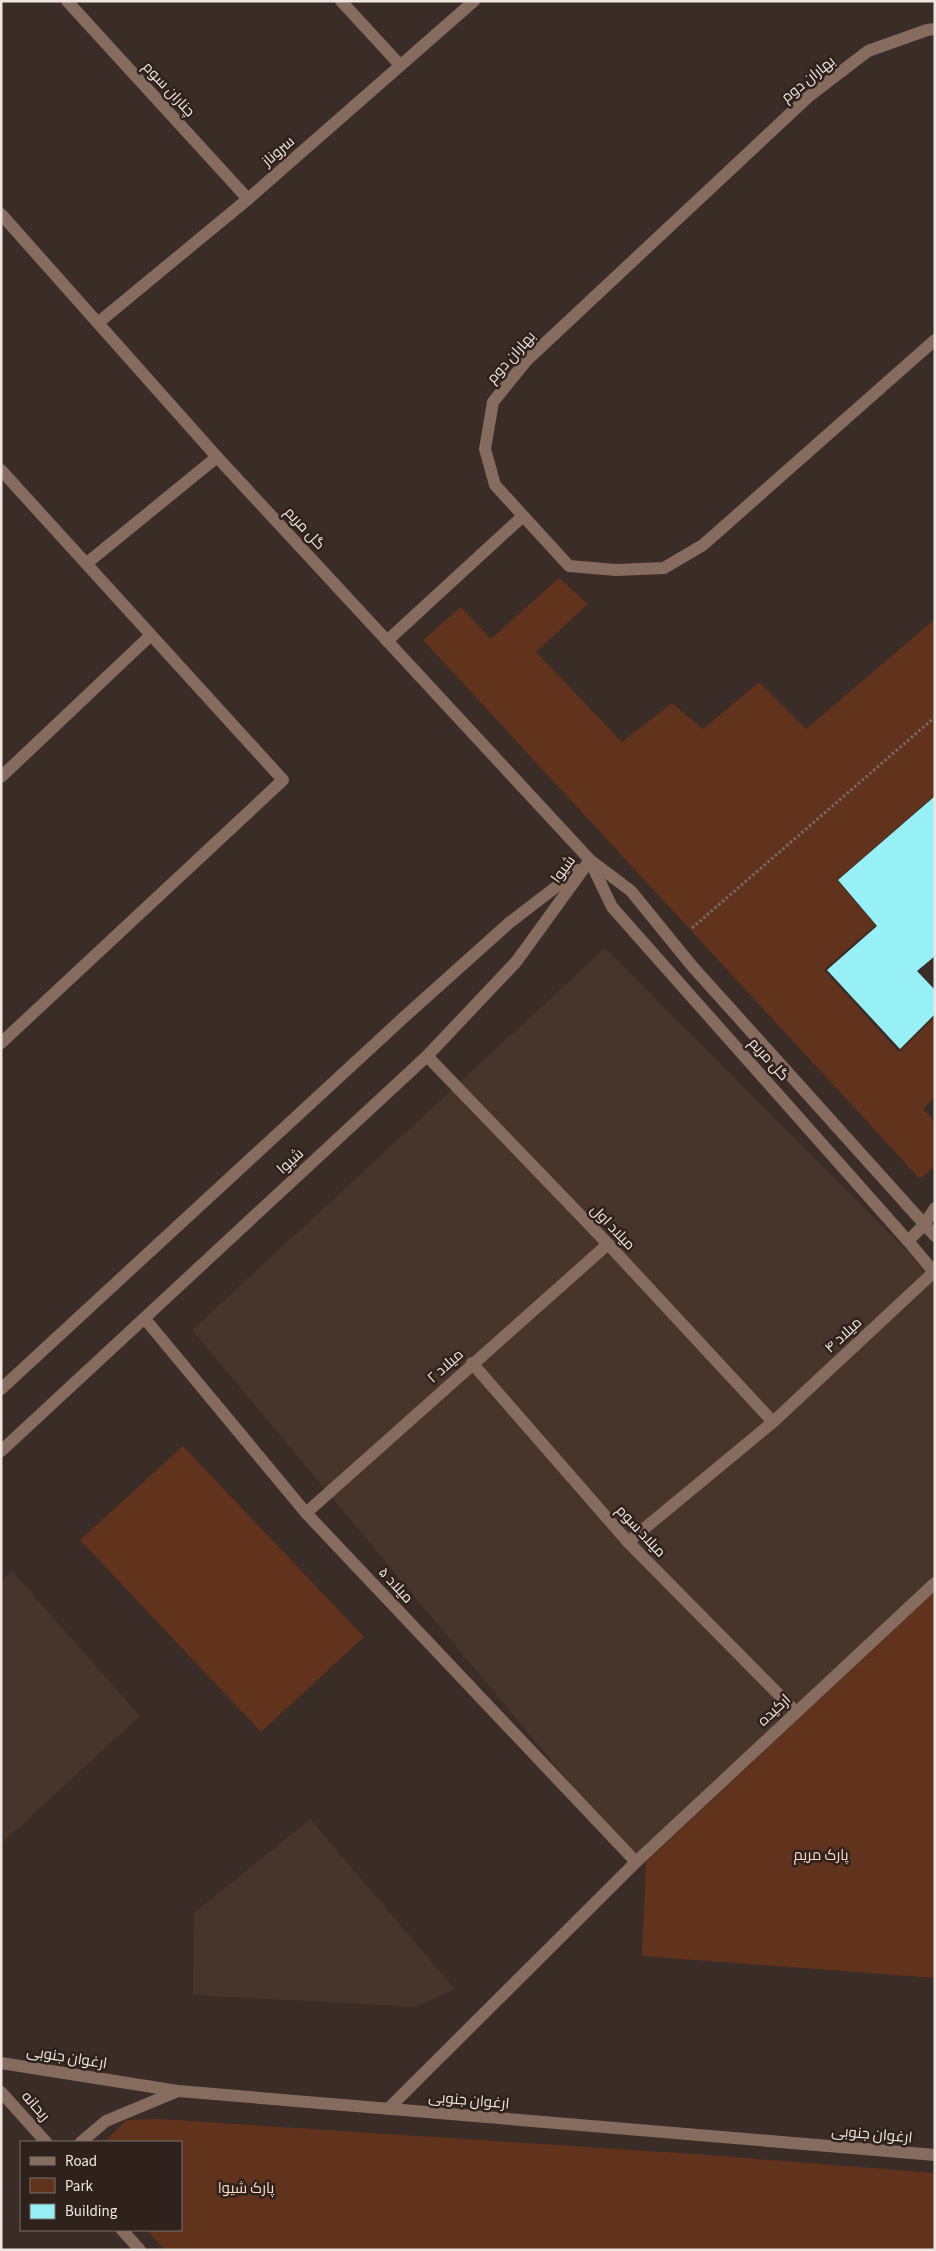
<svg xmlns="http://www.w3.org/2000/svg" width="936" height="2251" font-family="'Source Sans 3',Cairo,sans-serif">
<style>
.built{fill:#47342b}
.green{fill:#61321c}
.building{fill:#96f0f5}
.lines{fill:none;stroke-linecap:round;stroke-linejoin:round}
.path{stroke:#766a65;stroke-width:3;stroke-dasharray:2.5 2.5;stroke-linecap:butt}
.minor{stroke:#866b5f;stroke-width:12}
.labels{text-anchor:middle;stroke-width:5;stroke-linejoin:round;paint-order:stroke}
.street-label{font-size:15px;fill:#efe6e2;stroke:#2f221c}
.park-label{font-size:15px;fill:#fbd7c6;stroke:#2f221c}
</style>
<rect width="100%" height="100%" fill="#3a2c26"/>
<g class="built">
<path d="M605 948 935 1279V1583L636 1862 192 1330Z"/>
<path d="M12 1571 140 1716 1 1844V1581Z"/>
<path d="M310 1819 455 1989 416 2007 193 1995 194 1913Z"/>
</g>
<g class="green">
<path d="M559 578 588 604 536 652 622 742 672 703 703 729 759 682 806 729 935 619V795L837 880 875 925 824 970 899 1052 935 1017V1097L923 1109 935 1122V1166L920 1179 423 640 461 607 491 639Z"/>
<path d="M183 1446 364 1637 261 1732 80 1540Z"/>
<path d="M935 1591V1978L642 1956 646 1862Z"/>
<path d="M159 2119 709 2155 935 2173V2250H165L146 2230H181V2142H107L109 2137 127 2120Z"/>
</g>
<path class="building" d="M935 796V956L917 971 935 990V1014L900 1049 827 970 877 926 838 880Z"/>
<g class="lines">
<path class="path" d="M692 928 935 717"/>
<g class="minor">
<path d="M67 1 248 199"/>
<path d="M341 1 400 65"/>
<path d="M935 29 927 30 868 51 808 97 527 360 493 402 485 449 495 485 569 566 616 570 664 568 703 545 935 340"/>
<path d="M1 214 217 457 590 860 631 891 692 966 935 1236"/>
<path d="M99 322 248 199 474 1"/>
<path d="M1 470 283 780 1 1043"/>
<path d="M87 563 217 457"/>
<path d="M387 641 523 516"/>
<path d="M1 777 151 635"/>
<path d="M591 863 612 907 908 1241 935 1273"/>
<path d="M427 1056 608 1244 773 1422"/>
<path d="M908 1241 924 1225 935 1208"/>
<path d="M145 1319 306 1513 636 1862"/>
<path d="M472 1363 628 1542 796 1712"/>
<path d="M1 1389 402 1019 509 923 578 870"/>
<path d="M1 1451 427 1056 516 962 590 860"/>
<path d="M306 1513 608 1244"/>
<path d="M628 1542 773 1422 935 1271"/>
<path d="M1 2063 178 2091 935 2155"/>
<path d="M1 2092 46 2142"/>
<path d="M388 2109 636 1862 935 1583"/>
<path d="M81 2142 106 2121 178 2091"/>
<path d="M122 2230 140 2250"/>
</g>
</g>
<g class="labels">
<g class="street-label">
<text transform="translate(808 79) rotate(-39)" y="5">بهاران دوم</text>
<text transform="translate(169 89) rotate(47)" y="5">چناران سوم</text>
<text transform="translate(278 151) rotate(-41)" y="5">سروناز</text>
<text transform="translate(511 357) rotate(-48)" y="5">بهاران دوم</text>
<text transform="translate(305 528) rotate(47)" y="5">گل مریم</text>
<text transform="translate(563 869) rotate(-54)" y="5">شیوا</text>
<text transform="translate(769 1059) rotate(48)" y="5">گل مریم</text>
<text transform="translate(290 1161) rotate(-43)" y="5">شیوا</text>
<text transform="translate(613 1227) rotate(46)" y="5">میلاد اول</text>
<text transform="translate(843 1335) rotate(-43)" y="5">میلاد ۴</text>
<text transform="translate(445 1366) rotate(-42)" y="5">میلاد ۲</text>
<text transform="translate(641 1531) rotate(47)" y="5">میلاد سوم</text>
<text transform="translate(396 1585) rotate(47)" y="5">میلاد ۵</text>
<text transform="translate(774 1710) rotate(-43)" y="5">ارکیده</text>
<text transform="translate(67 2057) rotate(9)" y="5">ارغوان جنوبی</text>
<text transform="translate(469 2100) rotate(5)" y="5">ارغوان جنوبی</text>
<text transform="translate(36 2106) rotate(49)" y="5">ریحانه</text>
<text transform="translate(872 2134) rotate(5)" y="5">ارغوان جنوبی</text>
</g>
<g class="park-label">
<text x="821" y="1860">پارک مریم</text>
<text x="246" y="2193">پارک شیوا</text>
</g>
</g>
<rect width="936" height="2251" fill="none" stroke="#efe6e2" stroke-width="5"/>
<rect x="20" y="2141" width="162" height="90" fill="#2f221c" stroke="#7c706b"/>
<rect x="30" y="2157" width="25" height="8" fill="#866b5f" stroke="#7c706b"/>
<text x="65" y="2166" font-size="15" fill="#efe6e2">Road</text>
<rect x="30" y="2178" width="25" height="15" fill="#61321c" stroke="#7c706b"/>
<text x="65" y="2191" font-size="15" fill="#efe6e2">Park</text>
<rect x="30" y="2204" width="25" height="15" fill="#96f0f5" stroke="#7c706b"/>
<text x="65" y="2216" font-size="15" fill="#efe6e2">Building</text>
</svg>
